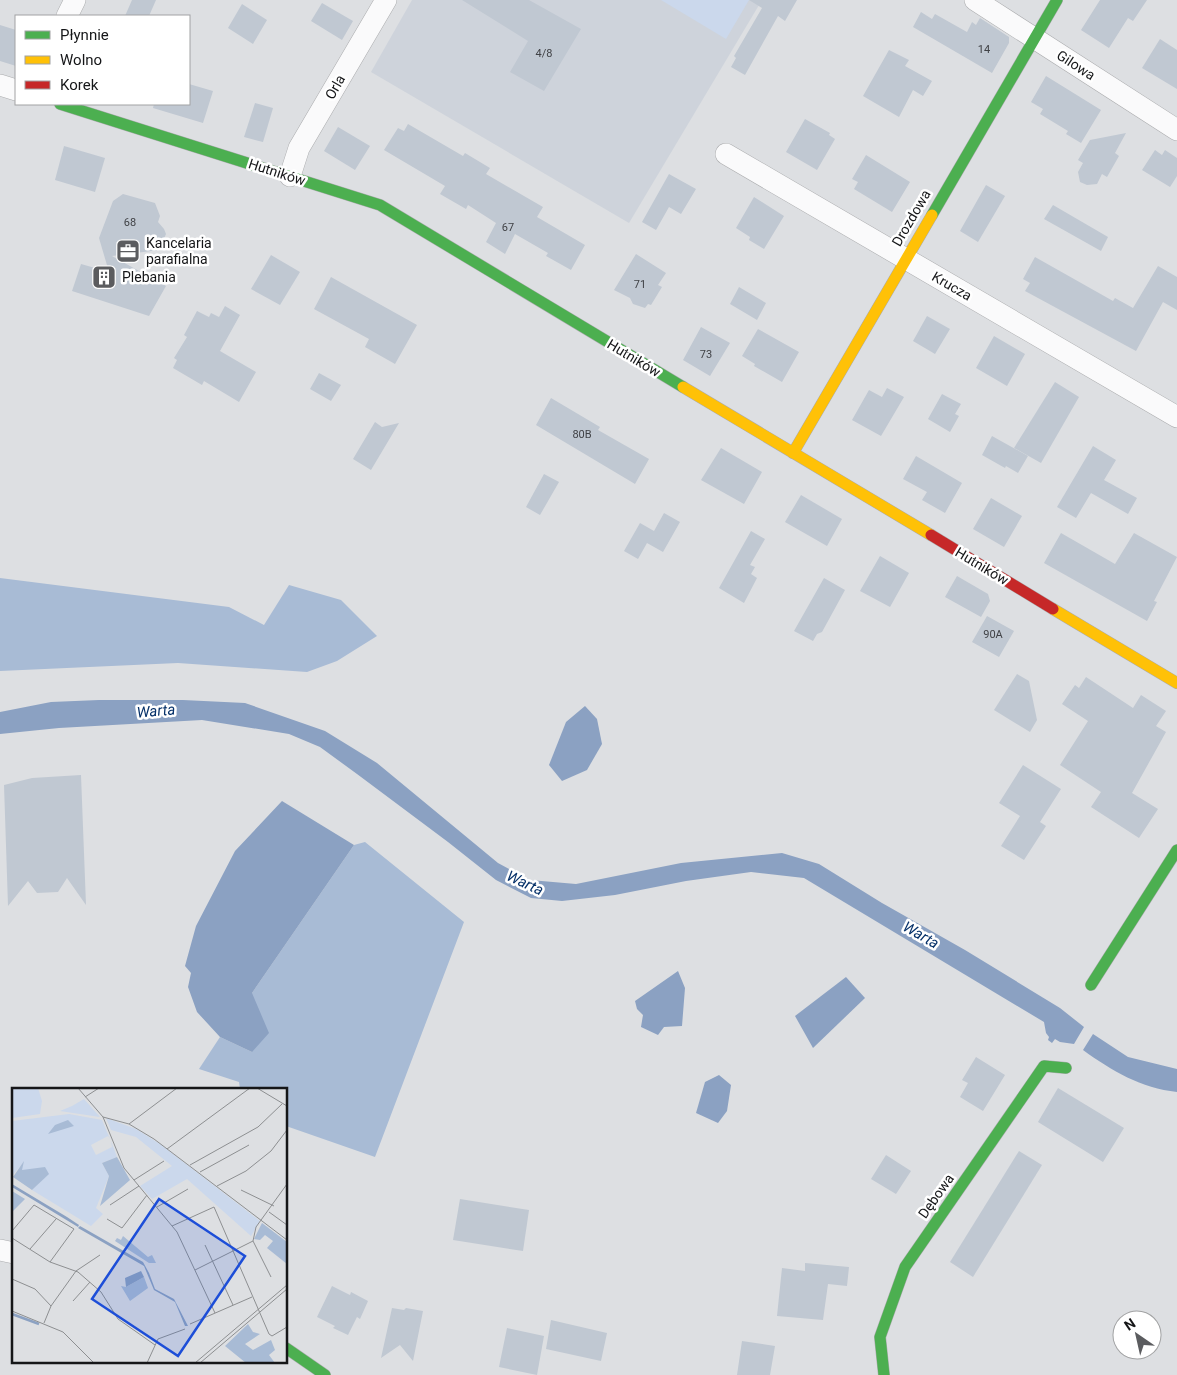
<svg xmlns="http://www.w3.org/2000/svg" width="1177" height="1375" font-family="Roboto,sans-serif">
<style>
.built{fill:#ced3db}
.green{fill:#cbd8ec}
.forest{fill:#a8bbd5}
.water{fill:#8ba1c2}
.building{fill:#c0c8d2}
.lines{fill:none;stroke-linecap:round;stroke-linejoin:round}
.street-casing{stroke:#abacae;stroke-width:22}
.fast-casing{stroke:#abacae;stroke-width:12}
.slow-casing{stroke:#abacae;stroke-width:12}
.jam-casing{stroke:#abacae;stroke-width:12}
.street{stroke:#fafafb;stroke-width:21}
.fast{stroke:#4caf50;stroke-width:11}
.slow{stroke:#ffc107;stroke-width:11}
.jam{stroke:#c62828;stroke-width:11}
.labels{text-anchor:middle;stroke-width:5;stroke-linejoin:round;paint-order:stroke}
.number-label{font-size:11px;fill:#404246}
.street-label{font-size:14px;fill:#151618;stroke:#fff}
.poi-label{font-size:14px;fill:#151618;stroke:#fff;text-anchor:start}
.water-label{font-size:15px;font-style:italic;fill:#063169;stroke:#fff}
.inset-river{fill:none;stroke:#8ba1c2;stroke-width:2.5}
.inset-road{fill:none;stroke:#8d8f91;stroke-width:1}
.view{fill:#1d4ed8;fill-opacity:0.15;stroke:#1d4ed8;stroke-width:2.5}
.inset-edge{fill:none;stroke:#151618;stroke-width:2.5}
</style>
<rect width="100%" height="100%" fill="#dddfe2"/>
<path class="built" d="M412 0H762L629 223 371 72Z"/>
<path class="green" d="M661 0H749L726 39Z"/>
<g class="forest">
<path d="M0 578 229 607 264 625 289 585 341 600 377 636 337 661 307 672 178 663 0 671Z"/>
<path d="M365 842 464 922 375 1157 286 1126V1089H240L239 1082 199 1069 220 1037 252 1052V993L354 845Z"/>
</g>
<g class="water">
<path d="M99 700H183L245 703 325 731 377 763 498 863 530 880 576 884 681 863 782 853 819 864 882 903 965 950 1060 1008 1084 1027 1074 1044 1060 1042 1055 1039 1052 1043 1048 1040 1049 1037 1046 1033 1044 1022 804 878 751 872 686 881 615 895 562 901 531 898 496 880 448 842 357 774 320 747 289 734 202 720 59 728 0 734V712L51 702Z"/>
<path d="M585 706 597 719 602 744 587 770 562 781 549 765 566 722Z"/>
<path d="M282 801 354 845 252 993 269 1033 252 1052 220 1037 197 1012 188 987 191 973 185 966 196 926 235 851Z"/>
<path d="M678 971 685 988 682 1026 664 1027 658 1035 641 1027 643 1015 637 1009 635 1001Z"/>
<path d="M846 977 865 998 813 1048 795 1016Z"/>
<path d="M1093 1034 1128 1057 1177 1069V1092C1141 1088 1112 1071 1083 1050Z"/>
<path d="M719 1075 731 1085 727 1111 718 1123 696 1113 705 1082Z"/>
</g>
<g class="building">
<path d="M132 0H156L149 16H125Z"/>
<path d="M462 0H529L581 29 544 91 510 72 528 41Z"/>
<path d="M749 0H797L785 21 778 16 745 75 731 67 736 58 734 56 762 8Z"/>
<path d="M1100 0H1147L1133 21 1128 18 1109 48 1081 30Z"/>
<path d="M322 3 353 21 342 40 311 21Z"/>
<path d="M242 4 267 20 253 44 228 28Z"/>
<path d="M921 12 932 19 935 14 967 32 972 22 976 25 980 18 1009 37V43L992 73 913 27Z"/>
<path d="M0 25 16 30V66L0 61Z"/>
<path d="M1160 39 1177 50V89L1142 68Z"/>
<path d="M889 50 909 60 905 66 932 81 923 96 913 90 899 117 863 96Z"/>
<path d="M1046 76 1101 110 1081 143 1066 134 1068 131 1040 114 1043 109 1031 102Z"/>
<path d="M189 84 213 91 203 123 153 108 154 104H189Z"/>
<path d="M255 103 273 108 263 142 244 137Z"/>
<path d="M805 119 830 133 829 135 835 139 817 170 786 152Z"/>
<path d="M408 124 463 156 465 153 490 168 486 174 543 207 537 217 585 245 571 270 546 256 548 253 515 234 505 254 486 242 496 223 468 205 466 209 440 194 445 186 384 150 398 128 404 131Z"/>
<path d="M338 127 370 146 355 170 324 151Z"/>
<path d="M1126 133 1115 153 1119 156 1107 177 1102 174 1097 184 1087 185 1080 182 1078 172 1083 163 1078 160 1090 140Z"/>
<path d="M64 146 105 158 95 192 55 180Z"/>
<path d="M1155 150 1162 155 1165 150 1177 158V176L1170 187 1142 170Z"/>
<path d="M866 155 910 182 892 212 854 189 858 182 852 179Z"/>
<path d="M669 174 696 189 681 214 669 207 656 230 642 222Z"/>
<path d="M986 185 1005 196 978 242 960 231Z"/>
<path d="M123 194 155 203 160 216 158 222 164 229 166 234 159 250 112 256 166 286 149 316 72 291 81 264 109 272 99 238 113 201Z"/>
<path d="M754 197 784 216 764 249 749 240 750 237 736 228Z"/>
<path d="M1053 205 1108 237 1101 251 1044 219Z"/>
<path d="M636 254 666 273 658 285 662 287 651 305 648 304 645 308 633 304 630 298 614 290Z"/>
<path d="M271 255 300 272 280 305 251 289Z"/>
<path d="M1035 257 1113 301 1115 298 1133 308 1158 266 1177 277V310L1163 302 1136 351 1025 291 1030 283 1023 279Z"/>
<path d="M331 277 417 325 395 364 365 347 369 339 314 309Z"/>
<path d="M739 287 766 303 757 320 730 304Z"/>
<path d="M225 306 240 315 220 351 256 372 239 402 204 381 202 385 173 368 177 360 174 358 187 337 184 335 197 311 209 317 211 313 219 317Z"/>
<path d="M927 316 950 329 935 354 913 341Z"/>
<path d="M701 327 730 343 710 376 683 360Z"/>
<path d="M758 329 799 352 782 382 754 366 755 364 742 356Z"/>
<path d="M994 336 1025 354 1007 386 976 368Z"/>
<path d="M319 373 341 385 331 401 310 389Z"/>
<path d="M1055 382 1079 397 1041 463 1014 448Z"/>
<path d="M887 388 904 397 881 436 852 420 869 390 882 397Z"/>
<path d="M942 394 961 404 955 414 959 416 950 432 928 419Z"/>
<path d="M551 398 600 427 598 430 649 459 635 484 536 425Z"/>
<path d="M375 422 382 427 399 423 371 470 353 459Z"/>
<path d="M992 436 1028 456 1018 473 1006 466 1005 468 982 455Z"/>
<path d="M1093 446 1116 460 1104 480 1137 498 1128 514 1091 493 1076 518 1057 507Z"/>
<path d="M721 448 762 472 744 504 701 480Z"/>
<path d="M916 456 962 483 945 513 922 500 927 492 903 479Z"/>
<path d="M544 474 559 482 540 515 526 507Z"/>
<path d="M801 495 842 519 827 546 785 522Z"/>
<path d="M991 498 1022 516 1004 547 973 529Z"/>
<path d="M664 513 680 522 663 552 647 543 638 559 624 551 640 523 654 531Z"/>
<path d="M751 531 765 539 750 565 755 567 751 574 757 578 744 603 719 588Z"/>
<path d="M1061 533 1115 564 1134 533 1177 557 1154 601 1157 602 1147 621 1044 563Z"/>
<path d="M880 556 909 573 890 607 860 591Z"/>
<path d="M957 576 988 594 990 601 981 617 945 597Z"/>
<path d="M824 578 845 590 822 632 817 634 813 641 794 631Z"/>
<path d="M987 616 1014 631 999 657 972 642Z"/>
<path d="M1017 674 1029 681 1037 720 1030 732 994 710Z"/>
<path d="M1086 677 1133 708 1141 695 1166 711 1156 726 1166 732 1132 793 1158 809 1139 838 1091 807 1101 792 1060 765 1088 721 1062 704 1075 685 1079 688Z"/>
<path d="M1023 765 1061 789 1040 822 1046 826 1024 860 1001 846 1020 816 999 803Z"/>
<path d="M81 775 86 905 67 878 58 892 37 893 28 881 8 906 4 785 32 778Z"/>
<path d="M976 1057 1005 1075 983 1111 960 1097 968 1083 962 1080Z"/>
<path d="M1058 1088 1124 1128 1103 1162 1038 1122Z"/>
<path d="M1019 1151 1042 1165 973 1277 950 1262Z"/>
<path d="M886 1155 911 1171 896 1194 871 1179Z"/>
<path d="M460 1199 529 1210 523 1251 453 1240Z"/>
<path d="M805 1263 849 1267 847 1286 828 1284 823 1320 777 1316 782 1268 805 1271Z"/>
<path d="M332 1286 350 1295 351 1292 368 1301 360 1319 357 1317 348 1335 333 1328 335 1326 317 1317Z"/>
<path d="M392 1308 404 1310 406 1308 423 1311 413 1361 400 1345 381 1358Z"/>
<path d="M551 1320 607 1333 601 1361 546 1349Z"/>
<path d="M507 1328 544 1336 537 1375 499 1367Z"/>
<path d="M742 1341 775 1346 770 1375H737Z"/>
</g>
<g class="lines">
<g class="street-casing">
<g id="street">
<path d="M975 0 1177 130"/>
<path d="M67 16 75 0"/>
<path d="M0 85 16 90"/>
<path d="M726 154 1177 417"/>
<path d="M290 176 299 148 386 0"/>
<path d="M0 1250 14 1253"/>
</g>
</g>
<g class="fast-casing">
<g id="fast">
<path d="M60 104 380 205 683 387"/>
<path d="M932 215 1057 0"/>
<path d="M1091 985 1177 850"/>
<path d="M286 1348 325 1375"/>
<path d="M884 1375 880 1337 905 1267 1044 1066 1066 1068"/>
</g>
</g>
<g class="slow-casing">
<g id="slow">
<path d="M683 387 931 535"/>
<path d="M793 453 932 215"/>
<path d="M1053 609 1177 683"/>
</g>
</g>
<g class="jam-casing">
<path id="jam" d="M931 535 1053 609"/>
</g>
<use href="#street" class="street"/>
<use href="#fast" class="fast"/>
<use href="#slow" class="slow"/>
<use href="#jam" class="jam"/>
</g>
<defs>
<g id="office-square" transform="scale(1.25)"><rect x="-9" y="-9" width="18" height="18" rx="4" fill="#5b5c5f" stroke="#fff"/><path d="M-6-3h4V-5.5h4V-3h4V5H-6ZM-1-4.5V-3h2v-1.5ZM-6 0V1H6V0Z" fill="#fff"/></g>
<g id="building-square" transform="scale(1.25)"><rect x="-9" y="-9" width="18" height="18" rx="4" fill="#5b5c5f" stroke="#fff"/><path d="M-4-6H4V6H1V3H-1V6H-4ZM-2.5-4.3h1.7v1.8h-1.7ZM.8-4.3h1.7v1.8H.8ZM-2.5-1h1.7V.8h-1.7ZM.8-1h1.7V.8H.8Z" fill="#fff"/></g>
</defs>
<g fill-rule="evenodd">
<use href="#office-square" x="128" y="251"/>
<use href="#building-square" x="104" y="277"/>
</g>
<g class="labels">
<g class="number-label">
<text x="984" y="53">14</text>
<text x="544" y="57">4/8</text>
<text x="130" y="226">68</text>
<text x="508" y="231">67</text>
<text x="640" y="288">71</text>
<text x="706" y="358">73</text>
<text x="582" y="438">80B</text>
<text x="993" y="638">90A</text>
</g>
<g class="street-label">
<text transform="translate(1076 65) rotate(33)" y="5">Gilowa</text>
<text transform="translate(335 87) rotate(-60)" y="5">Orla</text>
<text transform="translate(277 172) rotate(18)" y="5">Hutników</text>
<text transform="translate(911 218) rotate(-60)" y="5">Drozdowa</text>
<text transform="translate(952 286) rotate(30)" y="5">Krucza</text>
<text transform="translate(634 358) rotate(31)" y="5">Hutników</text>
<text transform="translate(982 566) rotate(31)" y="5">Hutników</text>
<text transform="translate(936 1196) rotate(-55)" y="5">Dębowa</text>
</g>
<g class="poi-label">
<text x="146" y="248">Kancelaria<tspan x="146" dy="16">parafialna</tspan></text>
<text x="122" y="282">Plebania</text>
</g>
<g class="water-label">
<text transform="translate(156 711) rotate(-5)" y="5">Warta</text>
<text transform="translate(525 883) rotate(25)" y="5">Warta</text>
<text transform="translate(921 935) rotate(30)" y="5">Warta</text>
</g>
</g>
<g transform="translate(12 1088)">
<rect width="275" height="275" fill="#dddfe2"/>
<path d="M0 0H26L30 13 28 26 0 30ZM72 11 88 29 48 23 60 18ZM57 26 90 32 98 51 96 48 79 57 84 67 100 59 99 53 105 69 90 75 97 88 84 120 91 126 79 138 20 102 36 86 9 82 11 75 0 88V33ZM94 30 124 41 148 56 248 133 239 148 175 91 140 111 128 98 160 78 124 49 99 42Z" fill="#cbd8ec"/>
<path d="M56 32 62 38 36 46 43 37ZM105 69 118 92 88 118 97 88 90 75ZM12 73 10 82 33 79 37 86 20 102 1 89ZM0 103 13 111 0 124ZM250 135 275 154V176L255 160 261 153 253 147 248 152 242 151ZM111 148 136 169 140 167 144 175H137L103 153 105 150 109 152ZM132 189 136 200 118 213 109 198 114 199ZM236 236 241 244 248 246 233 256 241 262 259 252 263 262 257 267 263 275H234L213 258Z" fill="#a8bbd5"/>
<path d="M0 96 55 129 67 137 66 139 0 99ZM68 138 131 174 137 185 143 201 162 211 176 238H173L163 214 142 202 132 178 66 140ZM129 183 132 189 114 199 113 190Z" fill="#8ba1c2"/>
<path class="inset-river" d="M0 226 27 236"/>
<path class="inset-road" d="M66 0 91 29 112 80 165 144 203 225M245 0 275 18M73 9 87 0M91 29 117 36 142 51 275 152M117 36 165 0M155 61 238 0M178 77 246 39 270 16M188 84 237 57M122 92 152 73M205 98 234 83 259 63 275 42M229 102 262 118M98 117 127 98M145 119 176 101M257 124 275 137M95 131 110 140 135 107M160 138 202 119 257 246 260 248 275 239M0 143 22 117 62 141 38 174M0 150 38 174 66 184 89 204 106 231 143 257M241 153 244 139 275 96M241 153 259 189M193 157 221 217M18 161 44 131M183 182 241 153M0 191 23 201 39 218M61 213 78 194M0 223 51 244 82 275M32 235 39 218 64 183 88 167M178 236 240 209M135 275 146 251 173 241M183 275 275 197M188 275 275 201"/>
<path class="view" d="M147 111 233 168 166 268 80 211Z"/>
<rect width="275" height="275" class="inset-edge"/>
</g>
<rect x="15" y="15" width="175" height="90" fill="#ffffff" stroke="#a1a2a3"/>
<rect x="25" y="31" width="25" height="8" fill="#4caf50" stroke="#a1a2a3"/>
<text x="60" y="40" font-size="15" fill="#151618">Płynnie</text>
<rect x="25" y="56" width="25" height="8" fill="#ffc107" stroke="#a1a2a3"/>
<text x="60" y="65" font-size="15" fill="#151618">Wolno</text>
<rect x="25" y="81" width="25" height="8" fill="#c62828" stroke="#a1a2a3"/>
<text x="60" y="90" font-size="15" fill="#151618">Korek</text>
<g transform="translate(1137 1335) rotate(326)"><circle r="24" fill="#ffffff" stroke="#a1a2a3"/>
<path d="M0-4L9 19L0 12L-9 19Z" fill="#5b5c5f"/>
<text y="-8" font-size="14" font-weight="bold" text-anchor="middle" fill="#151618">N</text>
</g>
</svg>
